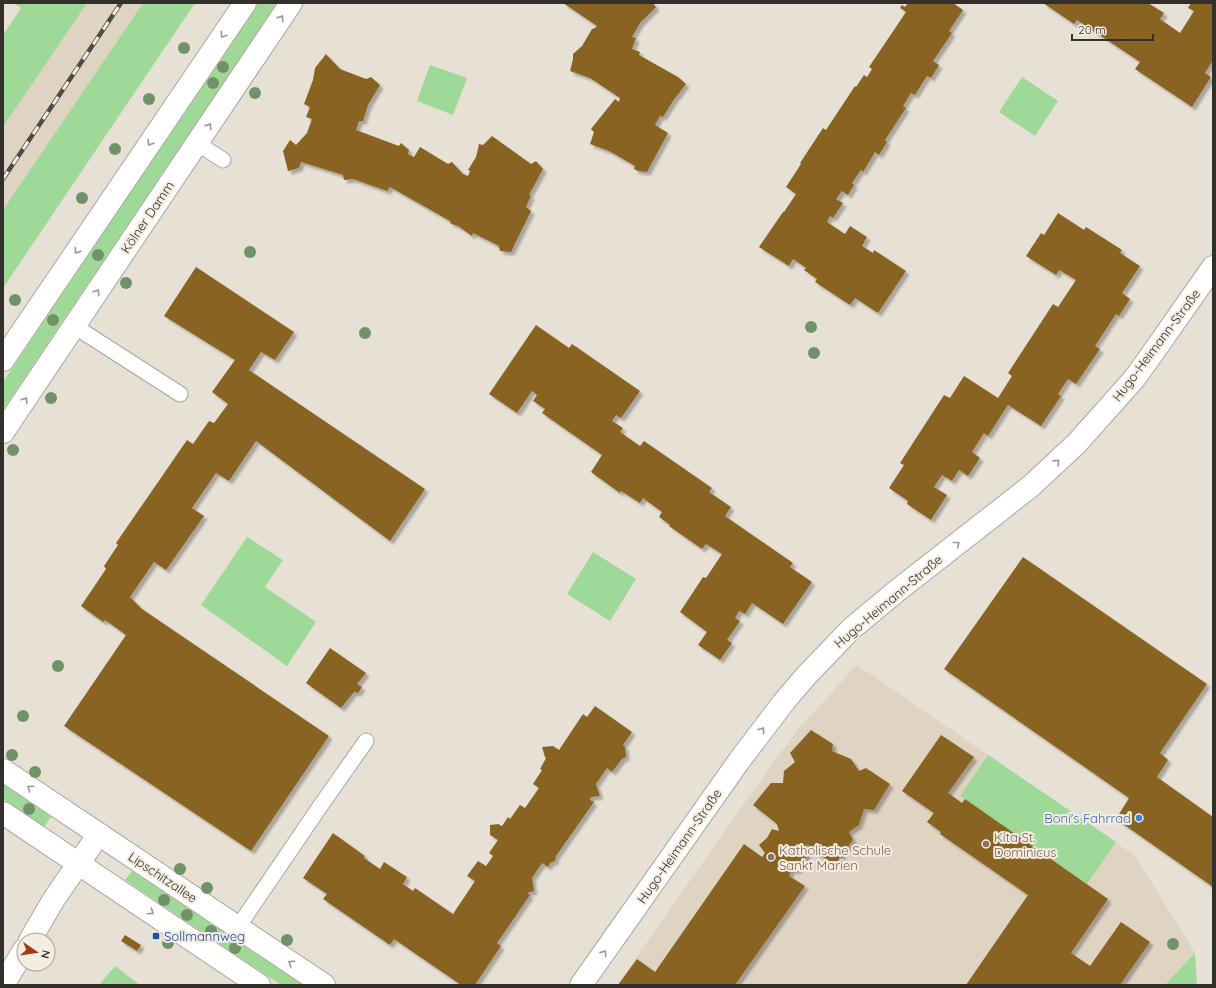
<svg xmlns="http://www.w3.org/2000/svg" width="1216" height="988" font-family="Quicksand,sans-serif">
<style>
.built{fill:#dfd3c2}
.green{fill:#9ed998}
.building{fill:#886423;filter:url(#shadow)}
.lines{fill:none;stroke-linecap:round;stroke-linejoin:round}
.lane-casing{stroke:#ada69c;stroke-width:17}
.street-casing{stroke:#ada69c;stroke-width:24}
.secondary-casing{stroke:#ada69c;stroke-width:24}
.lane{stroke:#fff;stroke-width:15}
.street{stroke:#fff;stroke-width:22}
.secondary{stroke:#fff;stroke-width:22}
.rail-casing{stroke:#4f4b46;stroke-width:4.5}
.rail{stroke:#f4ede2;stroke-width:3;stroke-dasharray:9;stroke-linecap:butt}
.tree{fill:#719268}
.oneway{stroke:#999896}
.shop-dot{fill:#3f7fe0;stroke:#f4ede2;stroke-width:1.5}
.education-dot{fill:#8d6e63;stroke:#f4ede2;stroke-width:1.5}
.transit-dot{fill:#1a4fb4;stroke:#f4ede2;stroke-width:1.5}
.labels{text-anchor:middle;stroke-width:4;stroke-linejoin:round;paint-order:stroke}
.street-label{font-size:13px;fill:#33302c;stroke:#f4ede2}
.shop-label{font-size:13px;fill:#366cbe;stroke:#f4ede2;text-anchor:end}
.education-label{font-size:13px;fill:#785e54;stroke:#f4ede2;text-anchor:start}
.transit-label{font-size:13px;fill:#164399;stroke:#f4ede2;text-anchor:start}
</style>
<defs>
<filter id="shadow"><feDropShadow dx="3.5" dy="3.5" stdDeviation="1" flood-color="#0004"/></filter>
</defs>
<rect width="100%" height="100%" fill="#e7e0d5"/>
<g class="built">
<path d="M87 3H143L3 210V127Z"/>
<path d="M857 665 1135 856 1195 953 1165 985H617L767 771 800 727Z"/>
</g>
<g class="green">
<path d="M14 3H87L3 127V35L21 8Z"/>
<path d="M143 3H195L3 288V210Z"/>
<path d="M258 3H277L3 410V382Z"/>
<path d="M430 65 467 78 453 115 417 101Z"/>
<path d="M1022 77 1058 101 1035 136 999 112Z"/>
<path d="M247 537 283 560 265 587 316 622 287 666 201 605Z"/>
<path d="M593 552 636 579 610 621 567 594Z"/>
<path d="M988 755 1116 842 1087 884 960 796Z"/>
<path d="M3 784 51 817 44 827 3 799Z"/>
<path d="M132 871 303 985H281L125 880Z"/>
<path d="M1195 953 1197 985H1165Z"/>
<path d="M115 966 140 985H99Z"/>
</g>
<g class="building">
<path d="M563 3H653L656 7 640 23 632 37 636 38 632 49 640 52 639 55 678 77 686 84 673 101 663 117 660 116 655 125 668 133 647 172 638 171 634 169 635 166 609 151 590 144 594 132 591 129 615 99 619 102 620 98 590 78 570 71 573 59V54L582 46 592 29 595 28 597 26Z"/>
<path d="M908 3H953L963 10 949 31 952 33 933 61 939 65 931 78 927 76 915 95 911 93 903 106 906 108 885 140 887 142 879 155 875 152 863 172 861 170 852 183 854 185 848 195 842 191 836 199 843 203 833 218 830 216 827 222 845 234 850 226 867 237 862 246 873 253 874 250 906 271 878 313 855 298 850 305 815 282 817 279 804 270 806 268 793 259 789 266 759 247 783 212H784L796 194 786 187 801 164 800 163 823 128 826 130 855 86 856 87 864 75 867 77 872 69 869 67 906 12 900 8 902 5 905 7Z"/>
<path d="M1043 3H1148L1164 13 1160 19 1180 33 1194 11 1188 8 1191 3H1213V60L1205 73 1211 77 1192 107 1135 69 1140 62 1077 20 1074 24Z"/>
<path d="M326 54 340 69 366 79 371 77 380 85 368 105 363 121H359L356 130 399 146 401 143 409 150 408 154 414 157 420 147 448 164 452 162 463 174 468 176 470 171 468 170 476 157 479 144 483 145 492 136 531 164 536 161 543 169 529 195 531 196 526 207 531 211 511 252 500 251 499 246 473 233 472 236 458 226 451 224 450 221 390 187 387 191 353 179 344 180 343 175 301 162 299 168 288 171 283 151 290 140 296 145 307 133 312 119 306 117 310 107 304 104 313 80 315 68Z"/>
<path d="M1058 213 1084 230 1086 227 1122 250 1120 253 1140 266 1122 293 1130 299 1119 316 1116 314 1095 346 1100 349 1076 384 1068 379 1058 394 1061 396 1041 426 1008 405 988 436 984 433 972 452 980 458 968 476 959 470 952 481 942 475 934 487 947 495 931 520 907 504 908 501 889 488 904 465 900 463 944 395 950 398 964 376 998 398 1012 376 1008 373 1053 304 1058 307 1076 280 1059 270 1056 275 1026 256 1041 233 1044 235Z"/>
<path d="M196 267 294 332 275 360 261 352 249 370 425 489 390 541 256 441 229 481 216 473 192 508 204 516 166 570 154 562 130 597 142 609 329 736 251 851 64 726 126 635 105 620 103 622 81 606 106 569 104 566 118 545 116 543 187 440 193 444 209 421 214 423 228 404 212 392 235 360 164 316Z"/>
<path d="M536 325 569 348 572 344 640 391 621 418 616 415 612 421 623 428 620 432 640 446 644 441 712 488 709 492 731 507 725 516 793 563 790 567 812 582 783 624 752 603 745 614 739 611 735 618 740 621 727 640 732 643 720 660 698 645 707 632 680 612 703 577 706 578 722 554 706 544 702 549 669 526 670 525 659 517 662 512 643 498 640 503 621 491 620 493 591 472 602 455 542 413 545 409 533 401 537 395 532 391 517 413 489 394Z"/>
<path d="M1023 557 1207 684 1160 753 1168 760 1157 777 1213 817V887L1116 819 1129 798 944 669Z"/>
<path d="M330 648 366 673 357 684 362 687 358 693 354 692 341 708 306 683Z"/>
<path d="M595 706 632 732 623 745 625 747 626 757 622 759 612 772 607 768 596 784 600 796 591 797 590 800 594 802 556 856 555 861 550 863 548 867 542 863 532 878 534 891 527 893 530 895 497 943 501 946 475 985H461L394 939 390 945 323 899 327 894 303 878 333 833 365 856 364 858 380 869 384 862 407 877 403 884 413 891 415 888 453 914 475 881 467 876 478 861 486 866 493 856 489 853 498 840 490 835V825L498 824 502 826 508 817 510 819 520 805 525 808 539 788 533 784 542 770 540 769 546 758 545 757 542 747 553 746 559 750 583 714 587 717Z"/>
<path d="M811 730 833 744 832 751 851 759 859 771 866 768 890 784 874 810 864 809 859 825 849 832 853 840 835 864 808 848 809 844 804 847 808 854 803 864 797 870H791L789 876 805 886 735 985H618L637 959 655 972 744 844 762 857 765 853 759 845 767 838 772 829 779 831 777 824 753 805 771 783H783L784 771 795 762 790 753Z"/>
<path d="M941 735 974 757 948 793 962 803 965 799 1108 899 1071 953 1090 966 1121 922 1150 942 1120 985H966L1028 895 940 834 941 832 927 822 934 813 902 791Z"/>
<path d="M125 935 141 945 137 951 121 941Z"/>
</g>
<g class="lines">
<g class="lane-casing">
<g id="lane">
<path d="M197 143 223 160"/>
<path d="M74 326 180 394"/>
<path d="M238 927 319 808 366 741"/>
</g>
</g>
<g class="street-casing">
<g id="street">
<path d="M30 940 54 899 99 834"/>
<path d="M3 985 24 950"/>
<path d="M581 985 739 761 783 703 805 677 851 629 898 590 1031 486 1077 443 1134 379 1150 357 1213 267"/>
</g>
</g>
<g class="secondary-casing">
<g id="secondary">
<path d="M3 360 245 3"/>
<path d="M3 432 291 3"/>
<path d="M3 770 324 985"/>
<path d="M3 813 259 985"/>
</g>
</g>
<use href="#lane" class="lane"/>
<use href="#street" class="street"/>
<use href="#secondary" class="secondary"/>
<g class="rail-casing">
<path id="rail" d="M3 179 121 3"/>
</g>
<use href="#rail" class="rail"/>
</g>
<g class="tree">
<circle cx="184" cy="48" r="6"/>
<circle cx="223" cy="67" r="6"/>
<circle cx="213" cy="83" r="6"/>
<circle cx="255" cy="93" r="6"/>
<circle cx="149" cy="99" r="6"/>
<circle cx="115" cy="149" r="6"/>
<circle cx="82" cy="198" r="6"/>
<circle cx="250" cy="252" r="6"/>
<circle cx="98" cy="255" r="6"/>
<circle cx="126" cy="283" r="6"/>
<circle cx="15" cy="300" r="6"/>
<circle cx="53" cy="320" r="6"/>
<circle cx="811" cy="327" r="6"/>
<circle cx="365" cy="333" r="6"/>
<circle cx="814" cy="353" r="6"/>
<circle cx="51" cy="398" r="6"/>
<circle cx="13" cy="450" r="6"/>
<circle cx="58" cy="666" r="6"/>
<circle cx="23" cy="716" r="6"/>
<circle cx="12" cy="755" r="6"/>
<circle cx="35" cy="772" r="6"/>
<circle cx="29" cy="809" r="6"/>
<circle cx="180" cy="869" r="6"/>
<circle cx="207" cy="888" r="6"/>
<circle cx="164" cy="900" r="6"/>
<circle cx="187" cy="915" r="6"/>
<circle cx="211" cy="931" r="6"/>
<circle cx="287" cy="940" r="6"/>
<circle cx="168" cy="943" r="6"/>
<circle cx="1173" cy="944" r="6"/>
<circle cx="235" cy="948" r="6"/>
</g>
<defs><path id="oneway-chevron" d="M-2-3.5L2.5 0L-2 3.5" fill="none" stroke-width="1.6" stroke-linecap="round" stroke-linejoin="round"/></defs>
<g class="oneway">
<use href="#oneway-chevron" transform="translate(281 18) rotate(-56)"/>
<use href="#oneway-chevron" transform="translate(223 35) rotate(124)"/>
<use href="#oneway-chevron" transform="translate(209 126) rotate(-56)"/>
<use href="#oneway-chevron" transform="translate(150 143) rotate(124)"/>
<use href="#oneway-chevron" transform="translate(77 251) rotate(124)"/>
<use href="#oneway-chevron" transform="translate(97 292) rotate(-56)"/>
<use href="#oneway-chevron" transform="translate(25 400) rotate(-56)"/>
<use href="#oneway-chevron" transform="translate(1057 462) rotate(-44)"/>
<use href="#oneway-chevron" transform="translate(957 544) rotate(-38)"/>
<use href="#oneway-chevron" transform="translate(762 730) rotate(-53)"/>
<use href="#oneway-chevron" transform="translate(30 788) rotate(-146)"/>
<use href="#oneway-chevron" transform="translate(151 912) rotate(34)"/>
<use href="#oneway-chevron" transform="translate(604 953) rotate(-55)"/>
<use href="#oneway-chevron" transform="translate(291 963) rotate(-146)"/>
</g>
<circle class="shop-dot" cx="1139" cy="818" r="4"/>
<g class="education-dot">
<circle cx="986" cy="844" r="4"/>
<circle cx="771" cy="857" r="4"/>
</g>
<rect class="transit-dot" x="152" y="932" width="8" height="8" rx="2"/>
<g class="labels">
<g class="street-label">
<text transform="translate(147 217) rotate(-56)" y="5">Kölner Damm</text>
<text transform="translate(1156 345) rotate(-53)" y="5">Hugo-Heimann-Straße</text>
<text transform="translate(888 601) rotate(-40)" y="5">Hugo-Heimann-Straße</text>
<text transform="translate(679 846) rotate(-55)" y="5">Hugo-Heimann-Straße</text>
<text transform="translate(163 877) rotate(34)" y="5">Lipschitzallee</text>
</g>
<g class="shop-label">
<text x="1131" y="823">Boni's Fahrrad</text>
</g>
<g class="education-label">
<text x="994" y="842">Kita St.<tspan x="994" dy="15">Dominicus</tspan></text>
<text x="779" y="855">Katholische Schule<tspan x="779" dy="15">Sankt Marien</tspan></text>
</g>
<g class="transit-label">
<text x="164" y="941">Sollmannweg</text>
</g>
</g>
<rect width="1216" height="988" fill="none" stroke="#33302c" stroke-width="8"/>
<g transform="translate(36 952) rotate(103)"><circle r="19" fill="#f4ede2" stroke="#a7a199"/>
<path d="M0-3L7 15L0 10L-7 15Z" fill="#a23c14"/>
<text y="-6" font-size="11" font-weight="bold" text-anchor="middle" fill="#33302c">N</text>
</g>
<path d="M1072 34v6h81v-6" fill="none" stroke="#33302c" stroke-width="2"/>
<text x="1078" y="34" font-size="12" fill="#33302c" stroke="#f4ede2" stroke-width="3" paint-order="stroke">20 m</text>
</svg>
